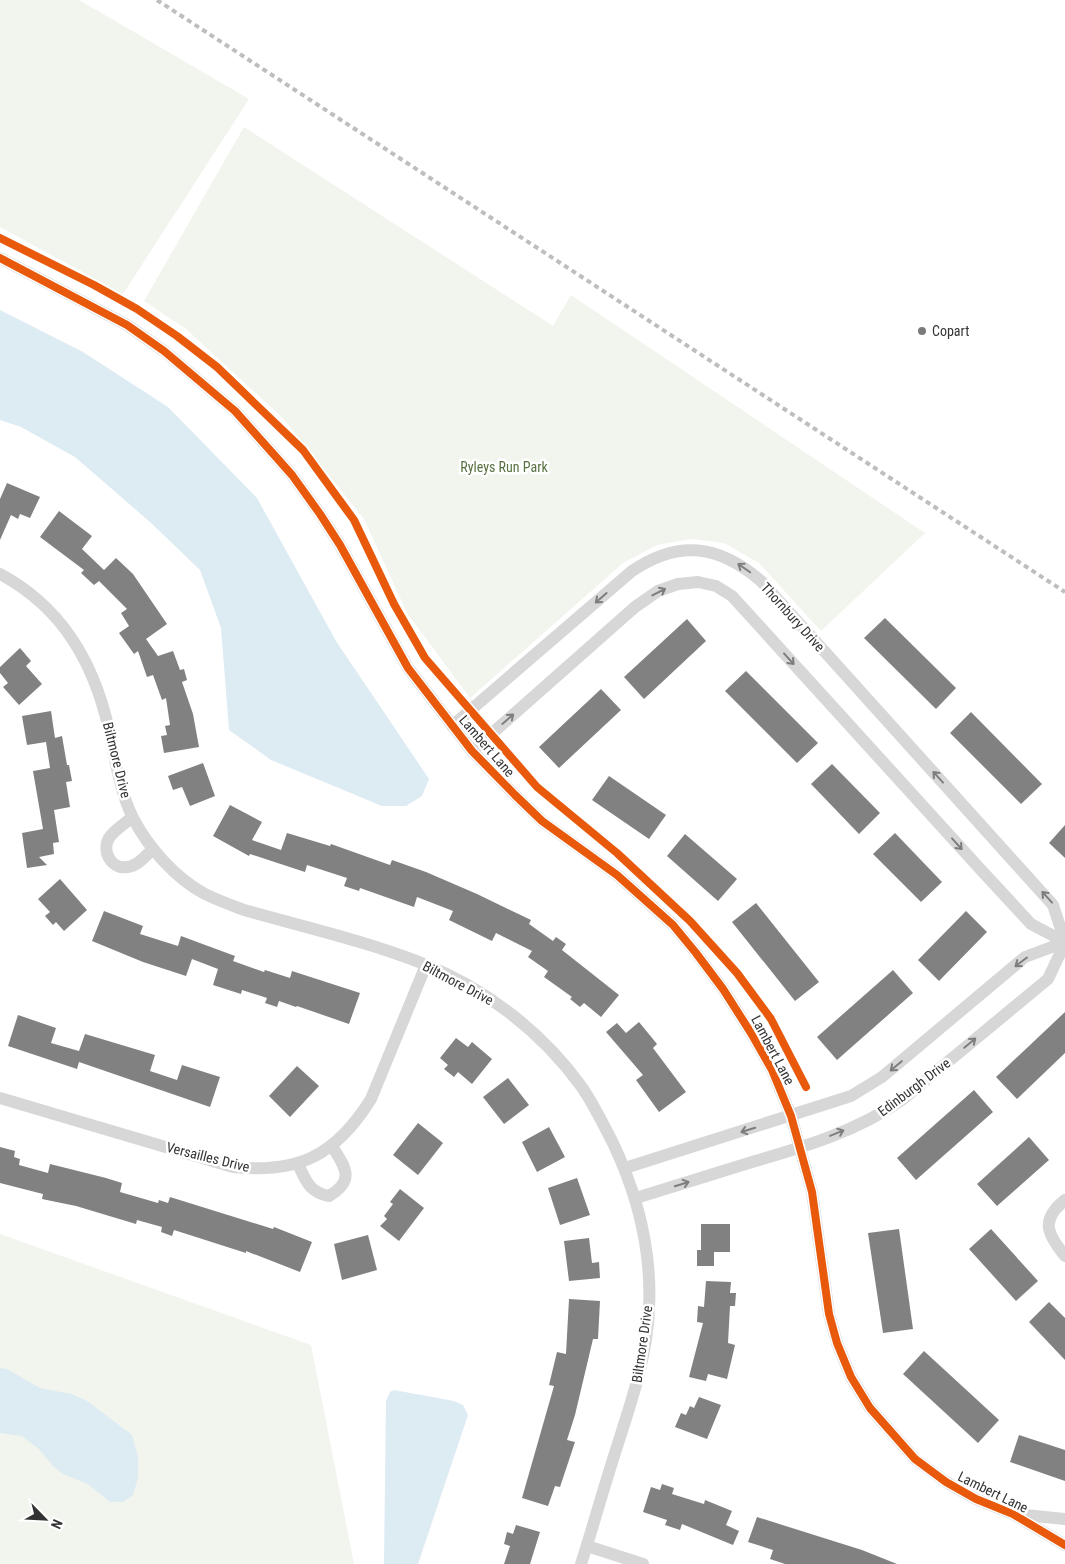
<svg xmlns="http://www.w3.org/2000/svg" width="1065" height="1564" font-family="'Roboto Condensed',sans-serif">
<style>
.green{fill:#f1f5ed}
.water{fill:#ddebf3}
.building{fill:#818181}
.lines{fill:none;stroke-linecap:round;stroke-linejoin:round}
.minor{stroke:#d7d7d7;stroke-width:12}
.rail{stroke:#bebebe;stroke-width:4;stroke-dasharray:5 4;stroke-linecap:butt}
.cycleway-casing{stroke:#fff;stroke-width:11}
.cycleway{stroke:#e8590c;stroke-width:8}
.oneway{stroke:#7d7d7d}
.poi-dot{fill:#7a7a7a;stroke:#fff;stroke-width:2}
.labels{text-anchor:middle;stroke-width:5;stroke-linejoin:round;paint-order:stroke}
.poi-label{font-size:14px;fill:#333;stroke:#fff;text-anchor:start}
.park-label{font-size:14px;fill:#56703f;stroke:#fff}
.street-label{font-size:14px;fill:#333;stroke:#fff}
</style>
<rect width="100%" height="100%" fill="#fff"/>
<g class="green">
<path d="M0 0H79L249 99 123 294 0 227Z"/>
<path d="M244 127 553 326 571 295 925 533 821 631 759 563 724 543 691 539 657 545 623 563 470 698 407 613 364 519 282 417 186 329 144 301Z"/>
<path d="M0 1234 311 1345 354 1564H0Z"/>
</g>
<g class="water">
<path d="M0 310 83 352 168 407 257 498 336 641 429 779 422 796 406 806H382L271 760 229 730 221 628 200 570 150 522 75 457 21 427 0 420Z"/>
<path d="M0 1368 7 1369 40 1388 71 1394 87 1401 132 1435 138 1457V1478L133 1495 123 1502H110L88 1484 63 1474 53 1466 40 1450 22 1436 0 1433Z"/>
<path d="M394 1390 454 1401 463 1405 468 1415 418 1564H384L386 1401 390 1392Z"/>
</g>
<g class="building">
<path d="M7 483 40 497 30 518 20 514 18 519 11 515 0 540V499Z"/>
<path d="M59 511 92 536 82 549 104 570 116 558 133 574 167 624 146 639 158 656 173 651 180 670 184 669 187 680 182 682 193 714 199 747 164 753 161 736 167 735 165 726 170 725 166 698 162 700 153 675 147 677 138 651 134 654 119 633 129 626 121 613 127 609 99 581 94 585 81 573 84 570 40 537Z"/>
<path d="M885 618 956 688 936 709 864 638Z"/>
<path d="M687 619 706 641 644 699 624 677Z"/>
<path d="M20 648 31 661 26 666 42 684 19 705 3 687 8 683 0 673V667Z"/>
<path d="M746 671 818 743 797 763 725 691Z"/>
<path d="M601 689 621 710 559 768 539 747Z"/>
<path d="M51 711 55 738 62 736 67 765H69L72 781 66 782 70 807 54 810 59 842 53 843 54 854 39 857 47 865 27 868 22 833 43 829 33 771 50 768 46 742 27 745 22 716Z"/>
<path d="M971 712 1042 784 1021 804 950 733Z"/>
<path d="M203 763 215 796 190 806 182 787 173 790 168 776Z"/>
<path d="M832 764 880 813 859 834 811 784Z"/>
<path d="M609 776 666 815 649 839 592 800Z"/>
<path d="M230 805 262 822 252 840 281 850 287 833 330 846 331 844 390 865 392 860 426 872 477 894 531 920 529 924 553 941 556 937 566 944 562 950 619 995 601 1017 584 1003 580 1007 570 999 572 997 544 977 548 971 528 957 532 951 496 933 492 941 449 920 453 911 417 897 414 907 360 888 359 891 344 886 347 878 307 865 305 872 250 854 249 856 213 836Z"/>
<path d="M1065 825V858L1049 843Z"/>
<path d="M895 833 942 882 921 902 873 854Z"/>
<path d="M685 834 737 879 718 901 667 856Z"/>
<path d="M60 879 87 910 64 931 56 922 53 925 45 916 50 912 38 899Z"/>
<path d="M756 903 819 982 795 1001 732 922Z"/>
<path d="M104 911 143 926 140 934 178 946 181 936 235 956 233 961 264 972 265 970 290 978 292 971 360 993 349 1024 297 1006 296 1007 279 1001 277 1007 265 1003 267 998 242 990 241 994 213 985 218 969 192 959 186 976 143 962 92 941Z"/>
<path d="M966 911 987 932 939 981 918 960Z"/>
<path d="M893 970 913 993 837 1060 817 1037Z"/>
<path d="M1065 1012V1053L1017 1099 996 1077Z"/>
<path d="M18 1015 56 1028 51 1043 79 1051 85 1034 155 1055 150 1071 177 1080 182 1065 220 1077 210 1107 79 1062 77 1069 8 1046Z"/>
<path d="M639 1022 657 1044 653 1048 686 1092 659 1112 636 1080 643 1075 606 1032 617 1023 626 1033Z"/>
<path d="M456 1038 468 1047 472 1042 492 1059 472 1084 458 1072 454 1077 444 1069 448 1065 440 1058Z"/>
<path d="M297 1066 319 1086 290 1117 269 1096Z"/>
<path d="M508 1078 529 1105 504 1124 483 1097Z"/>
<path d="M974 1090 993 1112 916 1180 897 1158Z"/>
<path d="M418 1123 443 1143 418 1175 393 1155Z"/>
<path d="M549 1127 565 1157 537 1172 522 1142Z"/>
<path d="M1029 1137 1049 1160 997 1206 977 1184Z"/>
<path d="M0 1147 15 1151 14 1157 20 1159 19 1165 48 1173 50 1164 106 1178 122 1183 120 1192 158 1203 159 1200 168 1203 170 1197 273 1229 274 1227 312 1242 300 1272 246 1251V1253L174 1230 172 1236 161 1232 162 1227 137 1220 136 1224 76 1206 42 1199 43 1194 0 1183Z"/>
<path d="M577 1178 590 1215 560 1225 548 1188Z"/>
<path d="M400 1189 424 1208 399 1241 380 1226 387 1219 384 1216 393 1204 390 1202Z"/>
<path d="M701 1224H730V1252H714V1266H697V1250H701Z"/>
<path d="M899 1229 913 1329 883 1333 868 1233Z"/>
<path d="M991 1229 1038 1281 1016 1301 969 1249Z"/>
<path d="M368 1235 377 1270 342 1280 334 1244Z"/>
<path d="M589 1238 592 1263 599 1262 600 1278 569 1281 564 1241Z"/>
<path d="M706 1281 731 1282 730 1293H736L735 1306H730L728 1343 735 1345 727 1379 708 1374 706 1381 689 1377 703 1323 697 1322 698 1306 704 1307Z"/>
<path d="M569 1299 600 1301 598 1339H593L575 1415 567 1440 575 1442 560 1487 555 1486 548 1506 522 1498 554 1386 549 1385 557 1352 566 1354Z"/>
<path d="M1049 1302 1065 1318V1360L1029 1322Z"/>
<path d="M924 1351 999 1420 978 1443 903 1374Z"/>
<path d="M699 1397 721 1405 707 1439 675 1427 681 1413 686 1415 690 1406 694 1408Z"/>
<path d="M1019 1435 1065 1450V1481L1010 1462Z"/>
<path d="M662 1484 674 1488 672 1494 704 1504 705 1500 732 1511 726 1525 739 1531 733 1545 682 1524 680 1530 665 1525 667 1520 643 1512 651 1487 660 1490Z"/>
<path d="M757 1517 862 1550 897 1564H785L770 1559 773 1550 748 1542Z"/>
<path d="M516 1525 540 1532 530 1564H504L510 1546 504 1544 507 1532 513 1534Z"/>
</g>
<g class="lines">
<g class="minor">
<path d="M0 258 127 325 164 351 235 411 292 475 320 514 340 545 408 668 472 751 515 795 542 821 617 875 673 925 696 953 723 989 751 1033 772 1070 791 1116 812 1192 829 1314 837 1343 851 1377 870 1408 915 1459 946 1482 976 1499 1013 1514 1065 1545"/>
<path d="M0 574C62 607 94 662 109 730 115 758 120 792 133 818 148 847 175 878 205 894 217 900 231 905 244 910 304 927 366 941 424 964 485 988 542 1032 581 1086 593 1103 602 1122 612 1141 637 1193 652 1251 649 1309 647 1359 630 1405 615 1453 603 1490 593 1527 581 1564"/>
<path d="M452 726 632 571C679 539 719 545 761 581L1053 905 1065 942"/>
<path d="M472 751 635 607 658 591 678 584 698 582 716 586 732 596 982 871 1031 924 1065 942"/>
<path d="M132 817C125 824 114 830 109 838 101 852 112 870 128 867 138 866 146 855 153 849"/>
<path d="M0 1098 233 1167C299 1174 336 1155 371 1099L426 965"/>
<path d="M298 1164C306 1181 309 1192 329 1196 356 1180 345 1167 332 1146"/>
<path d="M625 1168 851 1096 882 1077 1025 957 1065 942"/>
<path d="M636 1198C675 1186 713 1174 752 1162 804 1147 858 1131 903 1099L1048 979 1065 943"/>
<path d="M1065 1200C1040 1220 1047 1234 1065 1256"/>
<path d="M1015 1514 1065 1519"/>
<path d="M587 1546 643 1564"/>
</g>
<path class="rail" d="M157 0 1065 592"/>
<g class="cycleway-casing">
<g id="cycleway">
<path d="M0 238 94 285 137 309 177 336 217 367 303 450 354 520 394 604 425 658 537 787 617 853 690 921 737 973 771 1019 806 1087"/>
<path d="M0 258 127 325 164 351 235 411 292 475 320 514 340 545 408 668 472 751 515 795 542 821 617 875 673 925 696 953 723 989 751 1033 772 1070 791 1116 812 1192 829 1314 837 1343 851 1377 870 1408 915 1459 946 1482 976 1499 1013 1514 1065 1545"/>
</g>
</g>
<use href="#cycleway" class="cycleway"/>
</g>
<defs><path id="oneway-shaft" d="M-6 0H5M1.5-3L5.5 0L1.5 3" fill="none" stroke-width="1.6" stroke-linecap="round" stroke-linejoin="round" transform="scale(1.25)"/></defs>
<g class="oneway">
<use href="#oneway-shaft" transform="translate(744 568) rotate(-145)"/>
<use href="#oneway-shaft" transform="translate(659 592) rotate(-27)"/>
<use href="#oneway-shaft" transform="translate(601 598) rotate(139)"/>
<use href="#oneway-shaft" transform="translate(789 659) rotate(48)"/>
<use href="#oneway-shaft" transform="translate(508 719) rotate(-41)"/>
<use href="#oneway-shaft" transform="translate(938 777) rotate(-132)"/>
<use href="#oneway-shaft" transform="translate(957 844) rotate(48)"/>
<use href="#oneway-shaft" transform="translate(1047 897) rotate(-132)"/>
<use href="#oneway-shaft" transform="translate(1021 962) rotate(143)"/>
<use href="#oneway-shaft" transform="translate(970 1043) rotate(-40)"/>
<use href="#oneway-shaft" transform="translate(896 1066) rotate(140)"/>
<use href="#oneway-shaft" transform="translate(748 1130) rotate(163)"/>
<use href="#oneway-shaft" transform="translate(837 1133) rotate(-22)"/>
<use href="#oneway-shaft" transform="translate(682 1184) rotate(-17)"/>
</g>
<circle class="poi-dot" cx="922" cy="331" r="5"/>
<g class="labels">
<g class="poi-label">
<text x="932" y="336">Copart</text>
</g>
<g class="park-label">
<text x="504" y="472">Ryleys Run Park</text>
</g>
<g class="street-label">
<text transform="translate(793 617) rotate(48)" y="5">Thornbury Drive</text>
<text transform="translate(487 746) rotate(49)" y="5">Lambert Lane</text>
<text transform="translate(117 760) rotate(76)" y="5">Biltmore Drive</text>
<text transform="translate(458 983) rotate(28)" y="5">Biltmore Drive</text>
<text transform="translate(773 1050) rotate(62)" y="5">Lambert Lane</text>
<text transform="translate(914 1087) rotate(-37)" y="5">Edinburgh Drive</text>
<text transform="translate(208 1157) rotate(14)" y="5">Versailles Drive</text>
<text transform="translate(642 1344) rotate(-82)" y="5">Biltmore Drive</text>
<text transform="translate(993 1492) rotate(26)" y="5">Lambert Lane</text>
</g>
</g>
<g transform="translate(45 1519) rotate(114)" stroke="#ffffff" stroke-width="4" paint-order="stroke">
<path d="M0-4L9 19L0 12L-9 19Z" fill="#333333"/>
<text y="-8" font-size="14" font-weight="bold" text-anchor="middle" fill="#333333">N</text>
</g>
</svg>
